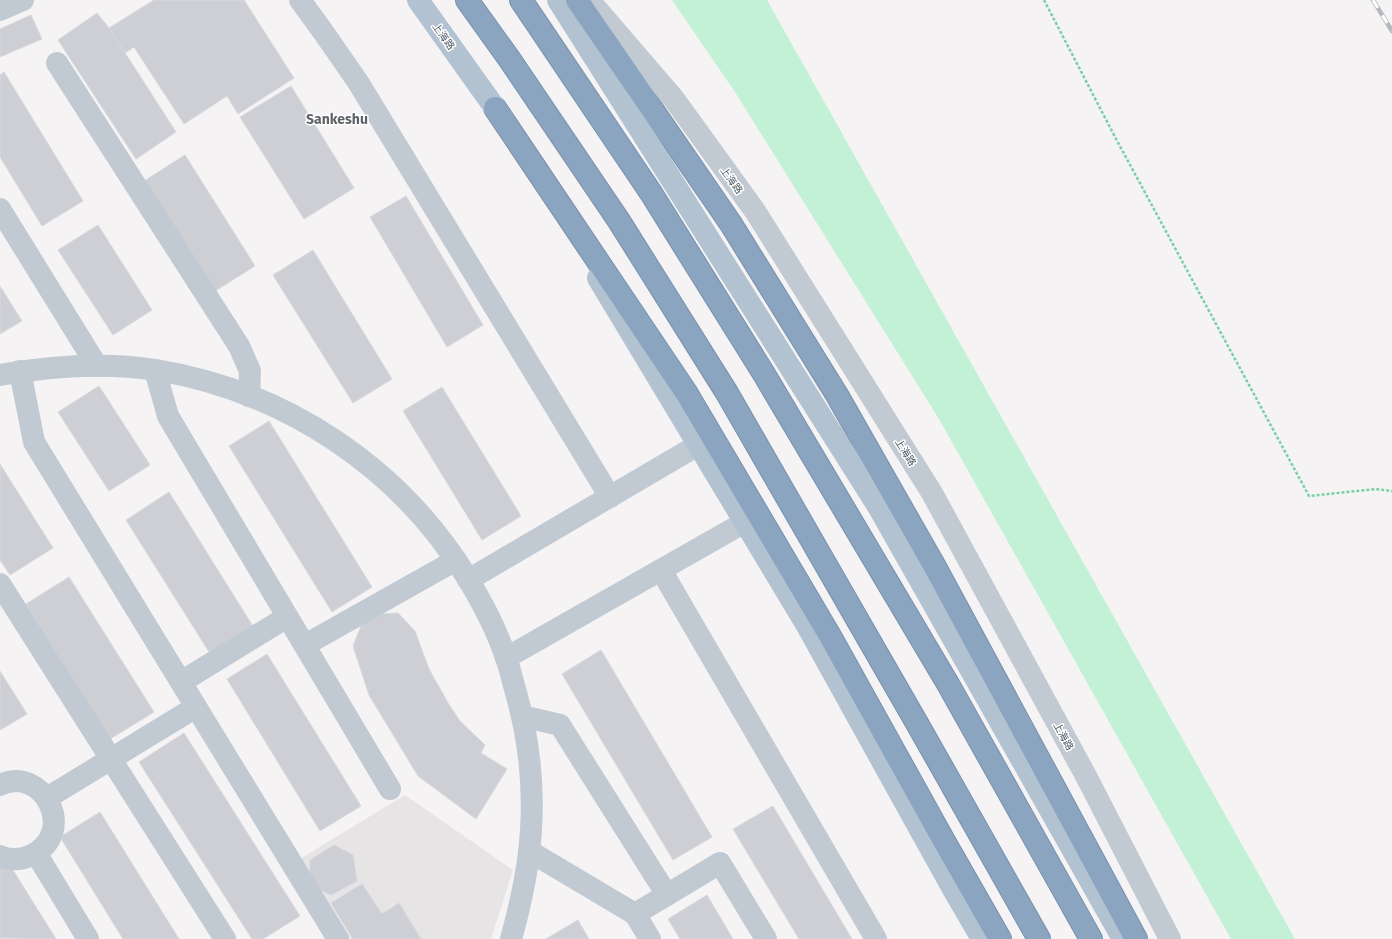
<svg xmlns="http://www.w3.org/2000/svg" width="1392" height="939" font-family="'Fira Sans','Noto Sans SC',sans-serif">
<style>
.education{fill:#e6e4e5}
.green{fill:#c3f1d5}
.building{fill:#cdcfd5;stroke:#d7d9de}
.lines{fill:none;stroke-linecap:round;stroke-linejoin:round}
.highway-casing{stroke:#7690ad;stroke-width:24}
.path{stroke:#7ad0a6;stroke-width:2.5;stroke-dasharray:3 2;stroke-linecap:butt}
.minor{stroke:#c1cad2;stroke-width:22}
.major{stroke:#b3c2d1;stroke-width:22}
.highway{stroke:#8ba5c1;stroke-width:22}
.rail-casing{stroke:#b5b8bd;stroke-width:4.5}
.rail{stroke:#fff;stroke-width:3;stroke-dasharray:9;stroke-linecap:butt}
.labels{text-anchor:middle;stroke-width:3;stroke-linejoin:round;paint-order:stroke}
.street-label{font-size:10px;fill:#4a5661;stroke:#fff}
.district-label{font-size:14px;font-weight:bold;fill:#5f6368;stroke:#fff}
</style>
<rect width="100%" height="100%" fill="#f5f3f3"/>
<path class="education" d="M405 795 513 870 491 939H347L298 860Z"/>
<path class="green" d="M672 0H767L1295 939H1231L939 419 735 92Z"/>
<g class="building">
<path d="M154 0H244L294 78 238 114 227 96 184 124 134 47 125 53 109 28Z"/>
<path d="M97 13 109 28 176 132 136 159 58 40Z"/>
<path d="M31 15 42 39 0 57V29Z"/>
<path d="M4 72 83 201 42 226 0 157V75Z"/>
<path d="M291 86 354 188 304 219 240 117Z"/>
<path d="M185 155 255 266 212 293 141 183Z"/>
<path d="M406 196 483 325 447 347 370 217Z"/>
<path d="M98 225 152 310 113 335 58 250Z"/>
<path d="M313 250 392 379 353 403 273 275Z"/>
<path d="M0 286 22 321 0 334Z"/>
<path d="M99 386 150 465 109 491 58 412Z"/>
<path d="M442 387 521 516 482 540 403 411Z"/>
<path d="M269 421 372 587 332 612 229 446Z"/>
<path d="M0 464 53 548 10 575 0 560Z"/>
<path d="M169 492 254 628 211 655 126 520Z"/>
<path d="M69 577 154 712 110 739 26 604Z"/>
<path d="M398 613 415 631 429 669 448 703 460 721 485 745 481 753 507 769 476 819 418 776 369 695 353 646 361 626 377 614Z"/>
<path d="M601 650 712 837 673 860 562 674Z"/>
<path d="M267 654 361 806 320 831 227 679Z"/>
<path d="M0 671 27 714 0 730Z"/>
<path d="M184 733 300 916 263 939H252L139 762Z"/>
<path d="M773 806 852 939H799L733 829Z"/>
<path d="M100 812 179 939H123L60 837Z"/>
<path d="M334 845 353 855 357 881 331 895 310 885V860Z"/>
<path d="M8 862 56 939 0 938V867Z"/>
<path d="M362 884 382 914 399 903 421 939H353L331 903Z"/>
<path d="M707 895 733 939H680L668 919Z"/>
<path d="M578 920 589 939H546Z"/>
</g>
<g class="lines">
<g class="highway-casing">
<g id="highway">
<path d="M467 0 510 60 619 221 727 393 918 725 1039 939"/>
<path d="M521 0 651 193 764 374 948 684 1091 939"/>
<path d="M577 0 731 224 837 395 935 567 1136 939"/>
<path d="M495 108 687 394 830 636 944 841 1000 939"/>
</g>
</g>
<path class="path" d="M1044 0 1115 137 1309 496 1376 489 1392 491"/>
<g class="minor">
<path d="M300 0 324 33 358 82 610 497"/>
<path d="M589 0 674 99 755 211 932 493 1086 776 1170 939"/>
<path d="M0 10 23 0"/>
<path d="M57 63 239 346 250 371 249 396"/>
<path d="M0 209 97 366"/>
<path d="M155 370 168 416 390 789"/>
<path d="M20 371 34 442 338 939"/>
<path d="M0 375C51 366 104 362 156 370 285 391 400 467 468 579 483 604 497 630 506 658 510 668 512 679 515 689 528 734 534 783 531 830 529 868 521 903 511 939"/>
<path d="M661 570 876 939"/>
<path d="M468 580 698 445"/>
<path d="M0 584 225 939"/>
<path d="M305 645 456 560"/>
<path d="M506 658 745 522"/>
<path d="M181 682 287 617"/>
<path d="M522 716 560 725 667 895"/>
<path d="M0 785C42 764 80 833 30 856 20 860 9 860 0 856"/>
<path d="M47 798 196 707"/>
<path d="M529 851 635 914 650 939"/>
<path d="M36 853 88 939"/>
<path d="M635 914 720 863 766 939"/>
</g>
<g class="major">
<path d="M418 0 495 108 505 123"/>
<path d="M558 0 879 508 1123 939"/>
<path d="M598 278 806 624 954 891 982 939"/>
</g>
<use href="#highway" class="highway"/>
<g class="rail-casing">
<path id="rail" d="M1373 0 1392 31"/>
</g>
<use href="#rail" class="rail"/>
</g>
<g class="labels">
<g class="street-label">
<text transform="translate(444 36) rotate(54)" y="4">上海路</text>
<text transform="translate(732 180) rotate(54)" y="4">上海路</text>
<text transform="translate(906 452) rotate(58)" y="4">上海路</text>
<text transform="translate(1064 736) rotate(61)" y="4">上海路</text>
</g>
<g class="district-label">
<text x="337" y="124">Sankeshu</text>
</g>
</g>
</svg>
